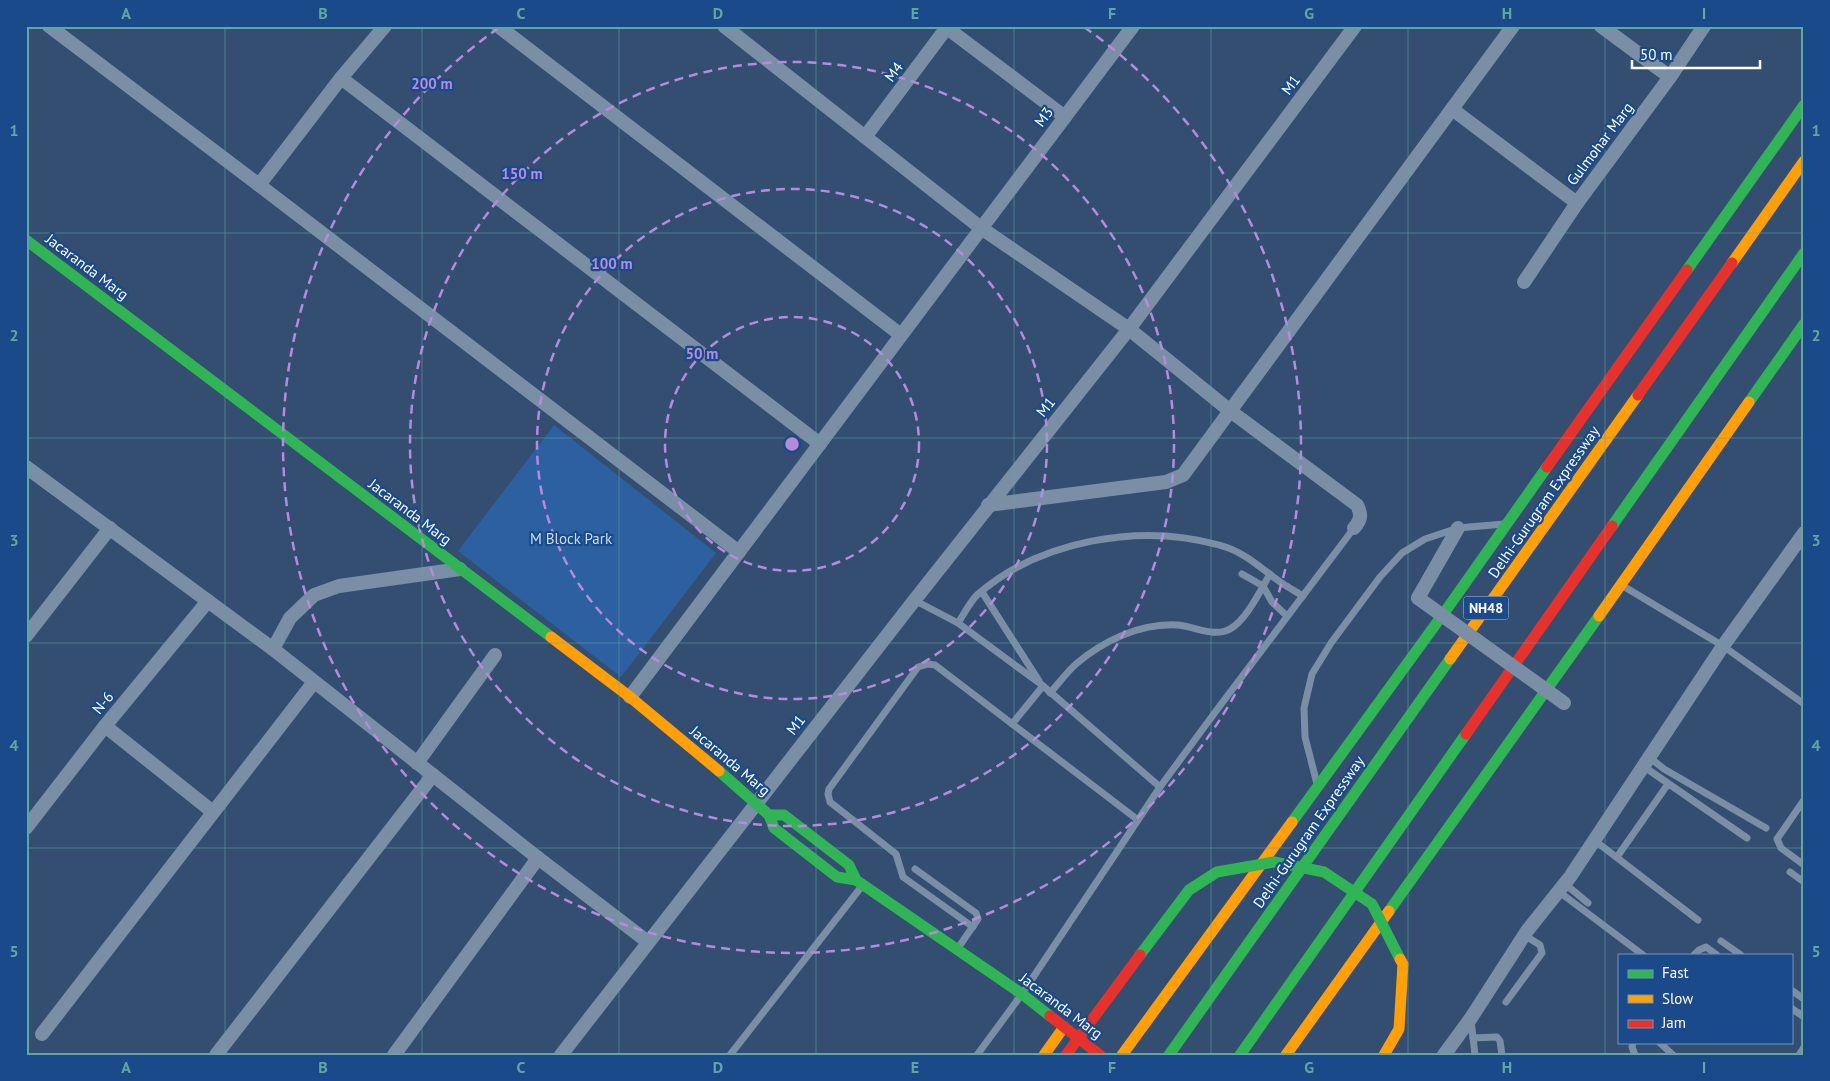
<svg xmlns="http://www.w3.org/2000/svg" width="1830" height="1081" font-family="'PT Sans',sans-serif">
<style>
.green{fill:#2d60a1}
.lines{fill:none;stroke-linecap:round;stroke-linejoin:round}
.lane{stroke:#7a8ea5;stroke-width:7}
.street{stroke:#7a8ea5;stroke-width:14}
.fast{stroke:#30b455;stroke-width:11}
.slow{stroke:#ff9f0a;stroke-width:11}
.jam{stroke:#e5322d;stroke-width:11}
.street-bridge{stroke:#7a8ea5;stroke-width:14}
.fast-bridge{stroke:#30b455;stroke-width:11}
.slow-bridge{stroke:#ff9f0a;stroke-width:11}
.jam-bridge{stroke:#e5322d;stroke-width:11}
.grid{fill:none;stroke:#63a6a1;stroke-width:1;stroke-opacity:0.55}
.ring{fill:none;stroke:#b68bdc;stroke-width:2.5;stroke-dasharray:9 6}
.labels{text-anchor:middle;stroke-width:4.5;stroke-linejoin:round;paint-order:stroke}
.shield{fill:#1a4a8a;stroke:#bac9dc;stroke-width:1}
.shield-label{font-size:14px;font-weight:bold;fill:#fff}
.street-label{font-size:15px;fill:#fff;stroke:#1a4a8a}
.park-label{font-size:15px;fill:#c9dffa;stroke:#1a4a8a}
.centre{fill:#b68bdc;stroke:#1a4a8a;stroke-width:2.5}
.ring-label{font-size:15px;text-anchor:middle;font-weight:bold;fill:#b68bdc;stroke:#1a4a8a;stroke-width:4.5;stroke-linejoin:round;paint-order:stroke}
.neatline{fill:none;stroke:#63a6a1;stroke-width:2}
.grid-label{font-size:16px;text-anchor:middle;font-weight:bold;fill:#63a6a1}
</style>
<rect width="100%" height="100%" fill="#334e71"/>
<path class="green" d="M554 425 716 553 621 677 458 551Z"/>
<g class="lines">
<g class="lane">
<path d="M1242 574 1263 586 1272 602 1287 616"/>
<path d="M1623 586 1723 646 1804 704"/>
<path d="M982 592 1039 681"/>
<path d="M914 600 958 623"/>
<path d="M1050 693C1059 683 1067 672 1076 664 1103 641 1140 623 1177 625 1194 626 1214 638 1230 629 1246 621 1261 589 1270 574"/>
<path d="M1012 724 1043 686"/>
<path d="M1649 757 1664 769 1766 828"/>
<path d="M1643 766 1747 838"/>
<path d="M1317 784 1305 737 1304 708 1312 674 1331 643 1380 577 1402 553 1425 539 1458 528 1504 524"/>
<path d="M1160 787 1042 685 958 623C964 614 970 602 977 595 1040 540 1139 523 1219 545 1246 552 1261 569 1283 584 1290 588 1296 592 1303 596"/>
<path d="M1804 800 1777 839 1781 848 1804 865"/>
<path d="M1594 840 1698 920"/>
<path d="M1617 857 1668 784"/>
<path d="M915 869 976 913 978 919 958 948"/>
<path d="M1790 872 1804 882"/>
<path d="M1564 883 1588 903"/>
<path d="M1558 891 1643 955"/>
<path d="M973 927 903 877 896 854 830 802 828 794 829 789 918 667 928 664 935 665 1138 820"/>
<path d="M1721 941 1741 955"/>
<path d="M1694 955 1699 950 1706 947 1717 955"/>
<path d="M1791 990 1804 999"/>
<path d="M1506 1002 1542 953 1540 945 1524 935"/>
<path d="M1791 1008 1804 1017"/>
<path d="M1471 1020 1475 1055"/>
<path d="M1473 1038 1497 1037 1500 1041 1502 1055"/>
<path d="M1633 1042 1632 1047 1635 1055"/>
<path d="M1659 1042 1673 1055"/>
<path d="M730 1055 862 886"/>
<path d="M977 1055 1022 994 1160 787 1219 707 1354 528"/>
<path d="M1799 1055 1804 1047"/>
</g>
<g class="street">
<path d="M49 26 259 185 341 78 385 26"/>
<path d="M498 26 901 335"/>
<path d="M724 26 981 228 1129 329 1229 410 1357 505C1362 515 1361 520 1354 528"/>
<path d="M1601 26 1670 77"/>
<path d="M947 28 1065 117"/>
<path d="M341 78 820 444"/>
<path d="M1452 109 1577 203"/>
<path d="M865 137 948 26"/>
<path d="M259 185 739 552"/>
<path d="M1524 282 1577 203 1670 77 1704 26"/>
<path d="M26 467 273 649 538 858 648 942"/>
<path d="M988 505 1166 482 1183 475 1513 26"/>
<path d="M1418 598 1458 528"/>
<path d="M26 636 110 528"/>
<path d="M273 649 290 618 314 595 339 586 460 569"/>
<path d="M630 697 1133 26"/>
<path d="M105 726 213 812"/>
<path d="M417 763 495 655"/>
<path d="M26 828 105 726 208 601"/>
<path d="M42 1034 314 682"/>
<path d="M216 1055 433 775"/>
<path d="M394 1055 538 858"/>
<path d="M561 1055 913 602 1129 329 1355 26"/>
<path d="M1444 1055 1471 1018 1527 931 1570 877 1723 646 1804 533"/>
</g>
<g class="fast">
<path d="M26 240 551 637"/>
<path d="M1687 270 1804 105"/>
<path d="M1749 402 1804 324"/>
<path d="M1612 526 1804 253"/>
<path d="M719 771 769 815 774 828 837 877 856 880 1022 994 1050 1016"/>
<path d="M769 815H784L849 865 856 880"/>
<path d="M1292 822 1449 606 1547 467"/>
<path d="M1389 911 1599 616"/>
<path d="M1169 1055 1450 659"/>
<path d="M1240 1055 1466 734"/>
</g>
<g class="slow">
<path d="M1732 263 1804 161"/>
<path d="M1599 616 1749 402"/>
<path d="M551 637 630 697 719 771"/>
<path d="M1450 659 1638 395"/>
<path d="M1044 1055 1064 1027"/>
<path d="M1122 1055 1292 822"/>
<path d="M1286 1055 1389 911"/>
</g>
<g class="jam">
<path d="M1638 395 1732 263"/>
<path d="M1547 467 1687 270"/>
<path d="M1466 734 1612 526"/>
<path d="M1050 1016 1100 1055"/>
</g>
<path class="street-bridge" d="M1418 598 1564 703"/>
<path class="fast-bridge" d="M1140 955 1189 890 1217 872 1274 862 1324 872 1372 904 1400 959"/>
<path class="slow-bridge" d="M1384 1055 1399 1029 1403 964 1400 959"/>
<path class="jam-bridge" d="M1066 1055 1140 955"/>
</g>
<path class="grid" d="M225 26V1055M422 26V1055M619 26V1055M816 26V1055M1014 26V1055M1211 26V1055M1408 26V1055M1605 26V1055M26 233H1804M26 438H1804M26 643H1804M26 848H1804"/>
<g class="ring">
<circle cx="792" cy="444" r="127"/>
<circle cx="792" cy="444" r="255"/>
<circle cx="792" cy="444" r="382"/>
<path d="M1084 27A509 509 0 1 1 500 27"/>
</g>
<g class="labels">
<rect class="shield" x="1463.5" y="596.5" width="45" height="23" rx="4"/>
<g class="shield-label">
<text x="1486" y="613">NH48</text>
</g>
<g class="street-label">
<text transform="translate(894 72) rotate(-53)" y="5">M4</text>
<text transform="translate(1291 85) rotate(-53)" y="5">M1</text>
<text transform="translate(1044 117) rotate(-53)" y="5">M3</text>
<text transform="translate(1600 144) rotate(-53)" y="5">Gulmohar Marg</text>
<text transform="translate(87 267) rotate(37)" y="5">Jacaranda Marg</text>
<text transform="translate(1046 407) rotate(-51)" y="5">M1</text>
<text transform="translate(1544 502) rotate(-55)" y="5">Delhi-Gurugram Expressway</text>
<text transform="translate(410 512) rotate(37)" y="5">Jacaranda Marg</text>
<text transform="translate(103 703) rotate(-51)" y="5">N-6</text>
<text transform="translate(796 725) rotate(-52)" y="5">M1</text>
<text transform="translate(730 761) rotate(40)" y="5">Jacaranda Marg</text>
<text transform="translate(1309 832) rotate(-55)" y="5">Delhi-Gurugram Expressway</text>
<text transform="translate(1061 1006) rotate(37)" y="5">Jacaranda Marg</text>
</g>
<g class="park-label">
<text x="571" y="544">M Block Park</text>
</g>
</g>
<circle cx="792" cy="444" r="8" class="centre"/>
<g class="ring-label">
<text x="432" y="89">200 m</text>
<text x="522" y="179">150 m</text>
<text x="612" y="269">100 m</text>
<text x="702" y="359">50 m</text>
</g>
<rect width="1830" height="1081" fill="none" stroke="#1a4a8a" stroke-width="55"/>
<rect x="1618" y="954" width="175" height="90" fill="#1a4a8a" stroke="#7692b9"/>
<rect x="1628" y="970" width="25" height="8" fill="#30b455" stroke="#7692b9"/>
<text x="1662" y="978" font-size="15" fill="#ffffff">Fast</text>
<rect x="1628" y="995" width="25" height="8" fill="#ff9f0a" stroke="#7692b9"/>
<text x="1662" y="1004" font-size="15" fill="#ffffff">Slow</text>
<rect x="1628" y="1020" width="25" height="8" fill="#e5322d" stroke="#7692b9"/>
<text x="1662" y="1028" font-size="15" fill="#ffffff">Jam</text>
<path d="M1632 60v8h128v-8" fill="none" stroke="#ffffff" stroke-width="2.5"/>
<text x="1640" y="60" font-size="15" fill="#ffffff" stroke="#1a4a8a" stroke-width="4" paint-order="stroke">50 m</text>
<rect x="28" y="28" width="1774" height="1026" class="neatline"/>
<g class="grid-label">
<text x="126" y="19">A</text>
<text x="323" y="19">B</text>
<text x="521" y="19">C</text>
<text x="718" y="19">D</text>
<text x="915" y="19">E</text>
<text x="1112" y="19">F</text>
<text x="1309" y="19">G</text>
<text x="1507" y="19">H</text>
<text x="1704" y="19">I</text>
<text x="14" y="136">1</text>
<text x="1816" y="136">1</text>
<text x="14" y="341">2</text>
<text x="1816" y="341">2</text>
<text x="14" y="546">3</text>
<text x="1816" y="546">3</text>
<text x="14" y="751">4</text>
<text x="1816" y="751">4</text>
<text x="14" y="957">5</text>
<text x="1816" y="957">5</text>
<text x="126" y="1073">A</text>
<text x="323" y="1073">B</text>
<text x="521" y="1073">C</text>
<text x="718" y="1073">D</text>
<text x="915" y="1073">E</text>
<text x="1112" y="1073">F</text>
<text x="1309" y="1073">G</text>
<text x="1507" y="1073">H</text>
<text x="1704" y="1073">I</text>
</g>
</svg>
